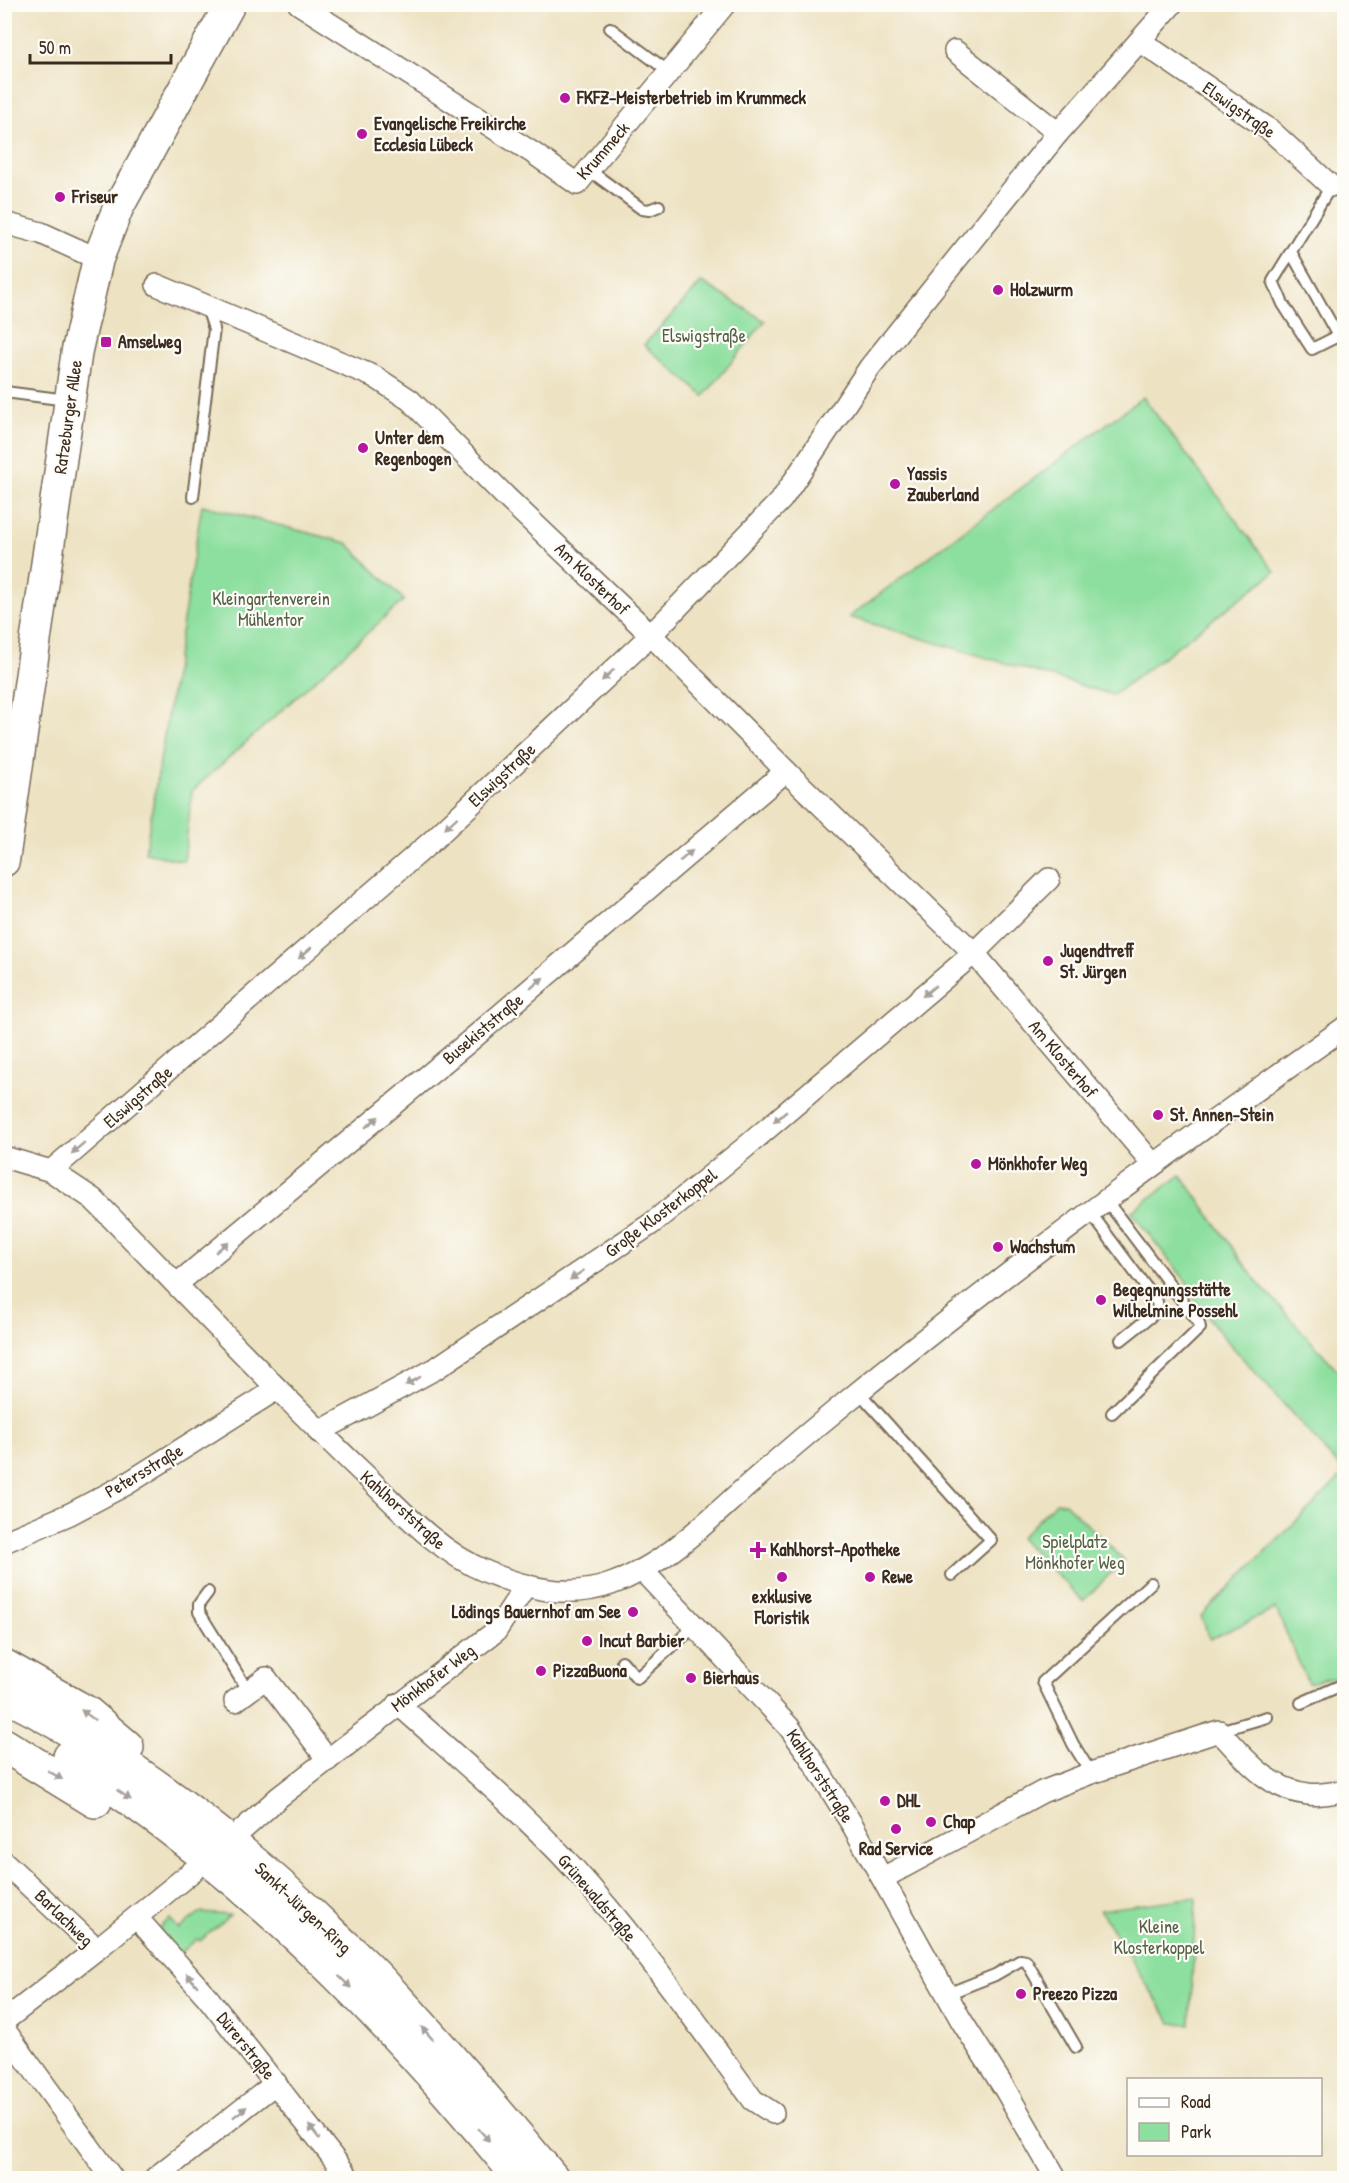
<svg xmlns="http://www.w3.org/2000/svg" width="1349" height="2183" font-family="'Patrick Hand',sans-serif">
<style>
.green{fill:#8ddf9f;stroke:#64845e;stroke-width:1.5}
.lines{fill:none;stroke-linecap:round;stroke-linejoin:round}
.service-casing{stroke:#796a57;stroke-width:14}
.minor-casing{stroke:#796a57;stroke-width:24}
.secondary-casing{stroke:#796a57;stroke-width:33}
.primary-casing{stroke:#796a57;stroke-width:36}
.service{stroke:#fff;stroke-width:10}
.minor{stroke:#fff;stroke-width:21}
.secondary{stroke:#fff;stroke-width:30}
.primary{stroke:#fff;stroke-width:33}
.oneway{fill:#a79f9a}
.poi-dot{fill:#b5179e;stroke:#fdfcf7;stroke-width:2}
.labels{text-anchor:middle;stroke-width:4.5;stroke-linejoin:round;paint-order:stroke}
.poi-label{font-size:18px;font-weight:bold;fill:#3b2a1e;stroke:#fdfcf7;text-anchor:start}
.street-label{font-size:18px;fill:#3b2a1e;stroke:#fdfcf7}
.park-label{font-size:18px;fill:#546045;stroke:#fdfcf7}
</style>
<rect width="100%" height="100%" fill="#fdfcf7"/>
<filter id="ink" filterUnits="userSpaceOnUse"><feTurbulence type="fractalNoise" baseFrequency=".0167" numOctaves="2"/><feDisplacementMap in="SourceGraphic" scale="12" xChannelSelector="R" yChannelSelector="G"/><feConvolveMatrix kernelMatrix="1 2 1 2 8 2 1 2 1" color-interpolation-filters="sRGB"/></filter>
<filter id="wash" filterUnits="userSpaceOnUse"><feTurbulence type="fractalNoise" baseFrequency=".008" numOctaves="4" result="noise"/><feDisplacementMap in="SourceGraphic" scale="24" xChannelSelector="R" yChannelSelector="G"/><feGaussianBlur stdDeviation="1.35" result="paint"/><feColorMatrix in="noise" values="0 0 0 0 0 0 0 0 0 0 0 0 0 0 0 0 0 1.4 0 .05"/><feComposite in="paint" operator="in"/></filter>
<g filter="url(#wash)">
<rect width="100%" height="100%" fill="#ede2c2"/>
<g class="green">
<path d="M702 282 765 321 704 396 644 345Z"/>
<path d="M1143 397 1275 572 1113 695 849 617Z"/>
<path d="M202 505 347 543 404 600 192 791 184 861 145 853Z"/>
<path d="M1181 1175 1257 1282 1344 1377V1472L1222 1335 1195 1300 1193 1290 1131 1212Z"/>
<path d="M1344 1474V1676L1308 1683 1276 1609 1210 1639 1201 1616Z"/>
<path d="M1056 1502 1065 1503 1124 1560 1083 1601 1020 1538Z"/>
<path d="M1196 1897 1190 2024 1171 2023 1100 1910Z"/>
<path d="M199 1913 230 1915 200 1941 197 1939 177 1956 162 1938 160 1927 170 1919 179 1929Z"/>
</g>
</g>
<g filter="url(#ink)">
<g class="lines">
<g class="service-casing">
<g id="service">
<path d="M610 28 669 72"/>
<path d="M589 170 642 209 649 210 659 206"/>
<path d="M1291 252 1338 336 1312 349 1283 304 1273 281 1331 186"/>
<path d="M5 392 67 400"/>
<path d="M193 497 214 329 207 308"/>
<path d="M1106 1200 1199 1323 1200 1328 1112 1413"/>
<path d="M1090 1212 1157 1302 1158 1308 1155 1313 1121 1340"/>
<path d="M859 1392 991 1540 952 1575"/>
<path d="M208 1592 199 1604V1612L248 1691"/>
<path d="M622 1661 637 1678 695 1626"/>
<path d="M1301 1703 1344 1684"/>
<path d="M1219 1731 1267 1717"/>
<path d="M1091 1773 1073 1744 1043 1682 1151 1583"/>
<path d="M947 1994 995 1975 1021 1960 1026 1961 1076 2047"/>
</g>
</g>
<g class="minor-casing">
<g id="minor">
<path d="M299 4 533 153 577 184 725 4"/>
<path d="M1140 41 1270 130 1331 186"/>
<path d="M955 51 1058 133"/>
<path d="M4 223 41 233 98 259"/>
<path d="M157 285 375 377 410 400 505 496 651 635 786 771 974 953 1153 1164"/>
<path d="M4 720 25 723"/>
<path d="M4 1157 51 1171 93 1199C183 1290 270 1385 363 1473 400 1509 438 1552 487 1572 528 1589 569 1599 611 1584 664 1566 706 1522 747 1486 779 1458 812 1430 845 1403 1006 1271 1174 1148 1344 1028"/>
<path d="M51 1171 432 841 651 635 782 499 870 367 1058 133 1172 4"/>
<path d="M177 1284 472 1039 786 771"/>
<path d="M319 1432 435 1369 651 1224 742 1150 974 953 1049 879"/>
<path d="M4 1542 70 1514 125 1485 277 1389"/>
<path d="M642 1570 789 1727 809 1755 853 1826 961 2020 1006 2091 1056 2178"/>
<path d="M235 1701 266 1678 328 1760"/>
<path d="M398 1704C465 1764 535 1822 593 1890 650 1956 701 2029 753 2100L773 2113"/>
<path d="M229 1842 279 1797 496 1631 526 1585"/>
<path d="M4 1862 97 1949"/>
<path d="M883 1878 1042 1792 1091 1773 1219 1731C1244 1758 1269 1790 1308 1794 1319 1796 1333 1792 1344 1791"/>
<path d="M137 1918 208 1998 349 2178"/>
<path d="M4 2021 97 1949 194 1870"/>
<path d="M4 2029 112 2178"/>
<path d="M155 2178 276 2083"/>
</g>
</g>
<g class="secondary-casing">
<path id="secondary" d="M4 861 77 350 98 259 118 208 230 4"/>
</g>
<g class="primary-casing">
<g id="primary">
<path d="M4 1666 87 1713 127 1747"/>
<path d="M4 1694C125 1755 236 1841 333 1935 351 1952 369 1968 385 1986 443 2048 498 2113 552 2178"/>
<path d="M4 1745 95 1801"/>
<path d="M70 1757C91 1770 110 1785 130 1799 279 1904 405 2037 520 2178"/>
</g>
</g>
<use href="#service" class="service"/>
<use href="#minor" class="minor"/>
<use href="#secondary" class="secondary"/>
<use href="#primary" class="primary"/>
</g>
<defs><path id="oneway-solid" d="M-6-.8H1V-3.2L6.5 0L1 3.2V.8H-6Z" transform="scale(1.5)"/></defs>
<g class="oneway">
<use href="#oneway-solid" transform="translate(608 675) rotate(137)"/>
<use href="#oneway-solid" transform="translate(451 823) rotate(137)"/>
<use href="#oneway-solid" transform="translate(686 856) rotate(-40)"/>
<use href="#oneway-solid" transform="translate(305 953) rotate(139)"/>
<use href="#oneway-solid" transform="translate(537 983) rotate(-40)"/>
<use href="#oneway-solid" transform="translate(929 991) rotate(140)"/>
<use href="#oneway-solid" transform="translate(780 1117) rotate(140)"/>
<use href="#oneway-solid" transform="translate(372 1122) rotate(-40)"/>
<use href="#oneway-solid" transform="translate(78 1148) rotate(139)"/>
<use href="#oneway-solid" transform="translate(222 1247) rotate(-40)"/>
<use href="#oneway-solid" transform="translate(577 1275) rotate(146)"/>
<use href="#oneway-solid" transform="translate(413 1381) rotate(151)"/>
<use href="#oneway-solid" transform="translate(88 1715) rotate(-144)"/>
<use href="#oneway-solid" transform="translate(55 1775) rotate(31)"/>
<use href="#oneway-solid" transform="translate(124 1795) rotate(35)"/>
<use href="#oneway-solid" transform="translate(192 1980) rotate(-131)"/>
<use href="#oneway-solid" transform="translate(345 1982) rotate(44)"/>
<use href="#oneway-solid" transform="translate(427 2033) rotate(-132)"/>
<use href="#oneway-solid" transform="translate(240 2112) rotate(-38)"/>
<use href="#oneway-solid" transform="translate(314 2132) rotate(-128)"/>
<use href="#oneway-solid" transform="translate(484 2135) rotate(49)"/>
</g>
</g>
<g class="poi-dot">
<circle cx="565" cy="98" r="6"/>
<circle cx="362" cy="134" r="6"/>
<circle cx="60" cy="197" r="6"/>
<circle cx="998" cy="290" r="6"/>
<rect x="100" y="336" width="12" height="12" rx="3"/>
<circle cx="363" cy="448" r="6"/>
<circle cx="895" cy="484" r="6"/>
<circle cx="1048" cy="961" r="6"/>
<circle cx="1158" cy="1115" r="6"/>
<circle cx="976" cy="1164" r="6"/>
<circle cx="998" cy="1247" r="6"/>
<circle cx="1101" cy="1300" r="6"/>
<path d="M755 1541h6v6h6v6h-6v6h-6v-6h-6v-6h6z"/>
<circle cx="782" cy="1577" r="6"/>
<circle cx="870" cy="1577" r="6"/>
<circle cx="633" cy="1612" r="6"/>
<circle cx="587" cy="1641" r="6"/>
<circle cx="541" cy="1671" r="6"/>
<circle cx="691" cy="1678" r="6"/>
<circle cx="885" cy="1801" r="6"/>
<circle cx="931" cy="1822" r="6"/>
<circle cx="896" cy="1829" r="6"/>
<circle cx="1021" cy="1994" r="6"/>
</g>
<g class="labels">
<g class="poi-label">
<text x="577" y="104">FKFZ-Meisterbetrieb im Krummeck</text>
<text x="374" y="130">Evangelische Freikirche<tspan x="374" dy="21">Ecclesia Lübeck</tspan></text>
<text x="72" y="203">Friseur</text>
<text x="1010" y="296">Holzwurm</text>
<text x="118" y="348">Amselweg</text>
<text x="375" y="444">Unter dem<tspan x="375" dy="21">Regenbogen</tspan></text>
<text x="907" y="480">Yassis<tspan x="907" dy="21">Zauberland</tspan></text>
<text x="1060" y="957">Jugendtreff<tspan x="1060" dy="21">St. Jürgen</tspan></text>
<text x="1170" y="1121">St. Annen-Stein</text>
<text x="988" y="1170">Mönkhofer Weg</text>
<text x="1010" y="1253">Wachstum</text>
<text x="1113" y="1296">Begegnungsstätte<tspan x="1113" dy="21">Wilhelmine Possehl</tspan></text>
<text x="770" y="1556">Kahlhorst-Apotheke</text>
<text x="882" y="1583">Rewe</text>
<text x="782" y="1603" text-anchor="middle">exklusive<tspan x="782" dy="21">Floristik</tspan></text>
<text x="621" y="1618" text-anchor="end">Lödings Bauernhof am See</text>
<text x="599" y="1647">Incut Barbier</text>
<text x="553" y="1677">PizzaBuona</text>
<text x="703" y="1684">Bierhaus</text>
<text x="897" y="1807">DHL</text>
<text x="943" y="1828">Chap</text>
<text x="896" y="1855" text-anchor="middle">Rad Service</text>
<text x="1033" y="2000">Preezo Pizza</text>
</g>
<g class="street-label">
<text transform="translate(1239 110) rotate(35)" y="6">Elswigstraße</text>
<text transform="translate(603 151) rotate(-49)" y="6">Krummeck</text>
<text transform="translate(68 417) rotate(-82)" y="6">Ratzeburger Allee</text>
<text transform="translate(592 579) rotate(44)" y="6">Am Klosterhof</text>
<text transform="translate(502 775) rotate(-43)" y="6">Elswigstraße</text>
<text transform="translate(483 1029) rotate(-40)" y="6">Busekiststraße</text>
<text transform="translate(1063 1059) rotate(50)" y="6">Am Klosterhof</text>
<text transform="translate(138 1097) rotate(-41)" y="6">Elswigstraße</text>
<text transform="translate(661 1213) rotate(-37)" y="6">Große Klosterkoppel</text>
<text transform="translate(144 1471) rotate(-31)" y="6">Petersstraße</text>
<text transform="translate(403 1510) rotate(42)" y="6">Kahlhorststraße</text>
<text transform="translate(433 1678) rotate(-37)" y="6">Mönkhofer Weg</text>
<text transform="translate(820 1776) rotate(57)" y="6">Kahlhorststraße</text>
<text transform="translate(597 1898) rotate(49)" y="6">Grünewaldstraße</text>
<text transform="translate(303 1908) rotate(43)" y="6">Sankt-Jürgen-Ring</text>
<text transform="translate(64 1918) rotate(44)" y="6">Barlachweg</text>
<text transform="translate(246 2046) rotate(51)" y="6">Dürerstraße</text>
</g>
<g class="park-label">
<text x="704" y="342">Elswigstraße</text>
<text x="271" y="605">Kleingartenverein<tspan x="271" dy="21">Mühlentor</tspan></text>
<text x="1075" y="1548">Spielplatz<tspan x="1075" dy="21">Mönkhofer Weg</tspan></text>
<text x="1159" y="1933">Kleine<tspan x="1159" dy="21">Klosterkoppel</tspan></text>
</g>
</g>
<rect width="1349" height="2183" fill="none" stroke="#fdfcf7" stroke-width="24"/>
<rect x="1127" y="2078" width="195" height="78" fill="#fdfcf7" stroke="#afa8a0" stroke-width="1.5"/>
<rect x="1139" y="2098" width="30" height="9" fill="#ffffff" stroke="#afa8a0" stroke-width="1.5"/>
<text x="1181" y="2108" font-size="18" fill="#3b2a1e">Road</text>
<rect x="1139" y="2123" width="30" height="18" fill="#8ddf9f" stroke="#afa8a0" stroke-width="1.5"/>
<text x="1181" y="2138" font-size="18" fill="#3b2a1e">Park</text>
<path d="M30 54v9h141v-9" fill="none" stroke="#3b2a1e" stroke-width="3"/>
<text x="39" y="54" font-size="18" fill="#3b2a1e" stroke="#fdfcf7" stroke-width="4.5" paint-order="stroke">50 m</text>
</svg>
